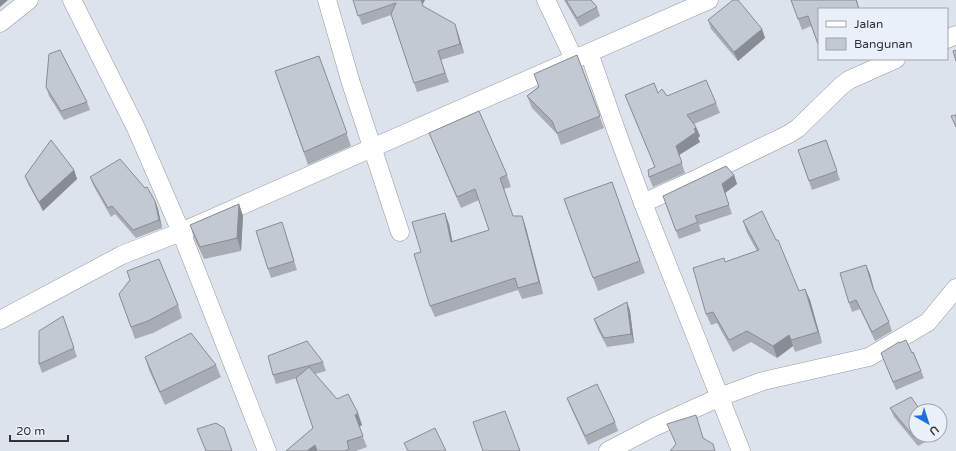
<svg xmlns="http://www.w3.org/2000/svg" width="956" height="451" font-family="'Varela Round',sans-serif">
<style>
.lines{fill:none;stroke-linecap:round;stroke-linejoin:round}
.minor-casing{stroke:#959aa3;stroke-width:19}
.minor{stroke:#fff;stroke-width:18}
.wall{fill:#a8adb5}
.shaded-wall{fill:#888d93}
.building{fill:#c3c9d2;stroke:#888d93}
</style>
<rect width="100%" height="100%" fill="#dde3ec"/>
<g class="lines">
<g class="minor-casing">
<g id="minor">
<path d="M72 0 136 128 181 232 267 451"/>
<path d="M327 0 351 83 400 232"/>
<path d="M546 0 574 59"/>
<path d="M0 23 29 0"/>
<path d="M947 39 956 35"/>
<path d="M589 53 616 130 643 203 741 451"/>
<path d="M643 203 692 181 789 134 798 128 841 86 849 80 896 59"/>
<path d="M0 320 122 255 181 232 709 0"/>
<path d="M608 451 654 427 720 397 763 381 869 357 928 322 956 288"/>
</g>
</g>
<use href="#minor" class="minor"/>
</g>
<g class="wall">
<path d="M353 0 423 4V6L458 33 464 53 441 60 449 82 417 92 391 15 362 25Z"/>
<path d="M564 0H591L597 7 600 16 580 27Z"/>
<path d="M791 0H857L859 9H819V47L811 26 802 30Z"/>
<path d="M708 20 762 29 765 38 738 61 711 29Z"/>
<path d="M577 55 604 128 561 145 557 134 532 108 527 96Z"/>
<path d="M319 56 351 146 308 165 275 71Z"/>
<path d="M46 87 87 102 90 110 64 120 49 96Z"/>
<path d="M658 93 667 96 716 103 720 113 694 124 696 127 700 136 698 138 700 142 679 155 685 173 653 187 649 177 655 167 625 95Z"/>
<path d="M429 133 507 175 511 187 504 189 513 216H522L526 228 543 294 522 299 518 290 435 317 430 306 421 252 449 224 452 242 489 230 479 200 461 208 434 145Z"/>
<path d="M826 140 840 180 812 190 798 150Z"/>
<path d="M74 170 77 179 43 211 28 184 25 176Z"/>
<path d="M734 175 737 184 725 193 732 214 699 225 701 231 679 239 663 196Z"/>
<path d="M90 177 155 201 158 209 162 228 136 238 115 214 111 217 93 185Z"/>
<path d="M612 182 645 273 598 291 564 199Z"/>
<path d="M239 204 243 216 241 251 204 259 194 238 190 225Z"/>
<path d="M743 221 799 291 805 289 810 300 822 343 795 352 793 346 777 358 751 342 733 352 717 323 711 325 706 314 725 262 757 251 747 233Z"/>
<path d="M285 231 297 270 271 278 268 269Z"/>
<path d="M870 274 874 292 889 322 892 331 875 341 860 309 852 312 849 303Z"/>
<path d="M119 294 178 305 182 318 153 333 135 339Z"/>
<path d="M627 302 630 311 634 343 607 347 597 328 594 319Z"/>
<path d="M63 316 77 357 42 373 39 364Z"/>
<path d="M913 352 924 378 896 390 884 360Z"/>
<path d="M145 357 216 365 221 377 165 405 149 370Z"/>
<path d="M323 362 326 371 315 374 337 399 362 425 359 427 367 447 356 451H286L313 428 297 378 276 384 273 375Z"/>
<path d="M567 398 615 422 618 431 588 445 570 406Z"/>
<path d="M890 408 916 435H937V436L918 446 894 417Z"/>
</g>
<g class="shaded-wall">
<path d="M0 0H8L0 7Z"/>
<path d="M421 0H425L423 4Z"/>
<path d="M455 24 458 33 464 53 460 44Z"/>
<path d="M762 29 765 38 738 61 734 52Z"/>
<path d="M696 127 700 136 698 138 700 142 679 155 685 173 676 146Z"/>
<path d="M74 170 77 179 43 211 39 202Z"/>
<path d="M734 175 737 184 725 193 732 214 722 184Z"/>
<path d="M155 201 158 209 162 228 159 220Z"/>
<path d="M239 204 243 216 241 251 237 238Z"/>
<path d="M445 213 449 224 455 254 451 242Z"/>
<path d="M522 216 526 228 543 294 539 282Z"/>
<path d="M866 265 870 274 876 297 873 288Z"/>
<path d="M805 289 810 300 822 343 818 332Z"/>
<path d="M627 302 630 311 634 343 631 334Z"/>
<path d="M789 335 793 346 777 358 773 346Z"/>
<path d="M358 413 362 425 359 427 355 415Z"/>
<path d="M315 445 317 451H307Z"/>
</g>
<g class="building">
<path d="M353 0H421L423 6 455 24 460 44 438 51 445 73 414 83 391 14 396 3 358 16Z"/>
<path d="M566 0H591L597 7 577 18Z"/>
<path d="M733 0H738L762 29 734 52 708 20Z"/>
<path d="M791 0H856L859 9H819V43L818 44 808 16 798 19Z"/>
<path d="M60 50 87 102 61 111 46 87 49 54Z"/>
<path d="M956 50V61L953 51Z"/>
<path d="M577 55 600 116 557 133 552 121 527 96 539 87 534 74Z"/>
<path d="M319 56 347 133 304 152 275 71Z"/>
<path d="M706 80 716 103 687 115 696 127 694 129 696 132 676 146 682 163 649 177 648 170 655 167 625 95 654 83 658 93 662 89 667 96Z"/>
<path d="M479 111 507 175 500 178 513 216H522L539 282 518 288 515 278 430 306 414 254 421 252 412 222 445 213 451 242 489 230 475 189 457 197 429 133Z"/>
<path d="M956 115V127L951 116Z"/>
<path d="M51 140 74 170 39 202 25 176Z"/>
<path d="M826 140 837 171 809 181 798 150Z"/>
<path d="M120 159 145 188 147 187 155 201 159 220 133 230 112 206 108 208 90 177Z"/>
<path d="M726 166 734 175 722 184 729 205 695 216 698 222 676 231 663 196Z"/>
<path d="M612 182 640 261 593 278 564 199Z"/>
<path d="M239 204 237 238 200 247 190 225Z"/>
<path d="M762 211 776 240H778L799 291 805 289 818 332 791 340 789 335 773 346 747 331 729 340 713 312 706 314 693 268 724 258 725 262 759 250 743 221Z"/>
<path d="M282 222 294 261 268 269 256 231Z"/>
<path d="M159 259 178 305 148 321 131 327 119 294 130 280 127 271Z"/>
<path d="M866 265 873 288 889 322 872 332 856 300 849 303 840 273Z"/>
<path d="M627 302 631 334 604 338 594 319Z"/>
<path d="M63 316 74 348 39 364V331Z"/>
<path d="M191 333 216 365 160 392 145 357Z"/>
<path d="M906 340 912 353 913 352 921 371 893 382 881 353 899 342V343Z"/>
<path d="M307 341 323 362 273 375 268 356Z"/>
<path d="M309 367 337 399 348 394 358 413 355 415 363 436 347 441 349 449 345 451H317L315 445 307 451H286L313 428 296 378Z"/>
<path d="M597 384 615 422 585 436 567 398Z"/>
<path d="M911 397 921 411H916V435H918L914 437 890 408Z"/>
<path d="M505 411 520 451H483L473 422Z"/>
<path d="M696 415 703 438 713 444 715 451H670L676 444 667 424Z"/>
<path d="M216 423 224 428 232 451H206L197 429Z"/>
<path d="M435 428 446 451H408L404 443Z"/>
</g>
<rect x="818" y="8" width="130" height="52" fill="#eaf0f9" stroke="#a0a4ab"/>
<rect x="826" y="21" width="20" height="6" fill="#ffffff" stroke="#a0a4ab"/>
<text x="854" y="28" font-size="12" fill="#313336">Jalan</text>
<rect x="826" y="38" width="20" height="12" fill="#c3c9d2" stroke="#a0a4ab"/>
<text x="854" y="48" font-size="12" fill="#313336">Bangunan</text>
<g transform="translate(928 423) rotate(141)"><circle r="19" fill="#eaf0f9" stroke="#a0a4ab"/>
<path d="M0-3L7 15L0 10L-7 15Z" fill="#1e6fd9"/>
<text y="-6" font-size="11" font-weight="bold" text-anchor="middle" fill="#313336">U</text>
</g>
<path d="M10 435v6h58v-6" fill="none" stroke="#313336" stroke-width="2"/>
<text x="16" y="435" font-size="12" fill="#313336" stroke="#eaf0f9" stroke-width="3" paint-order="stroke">20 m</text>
</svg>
